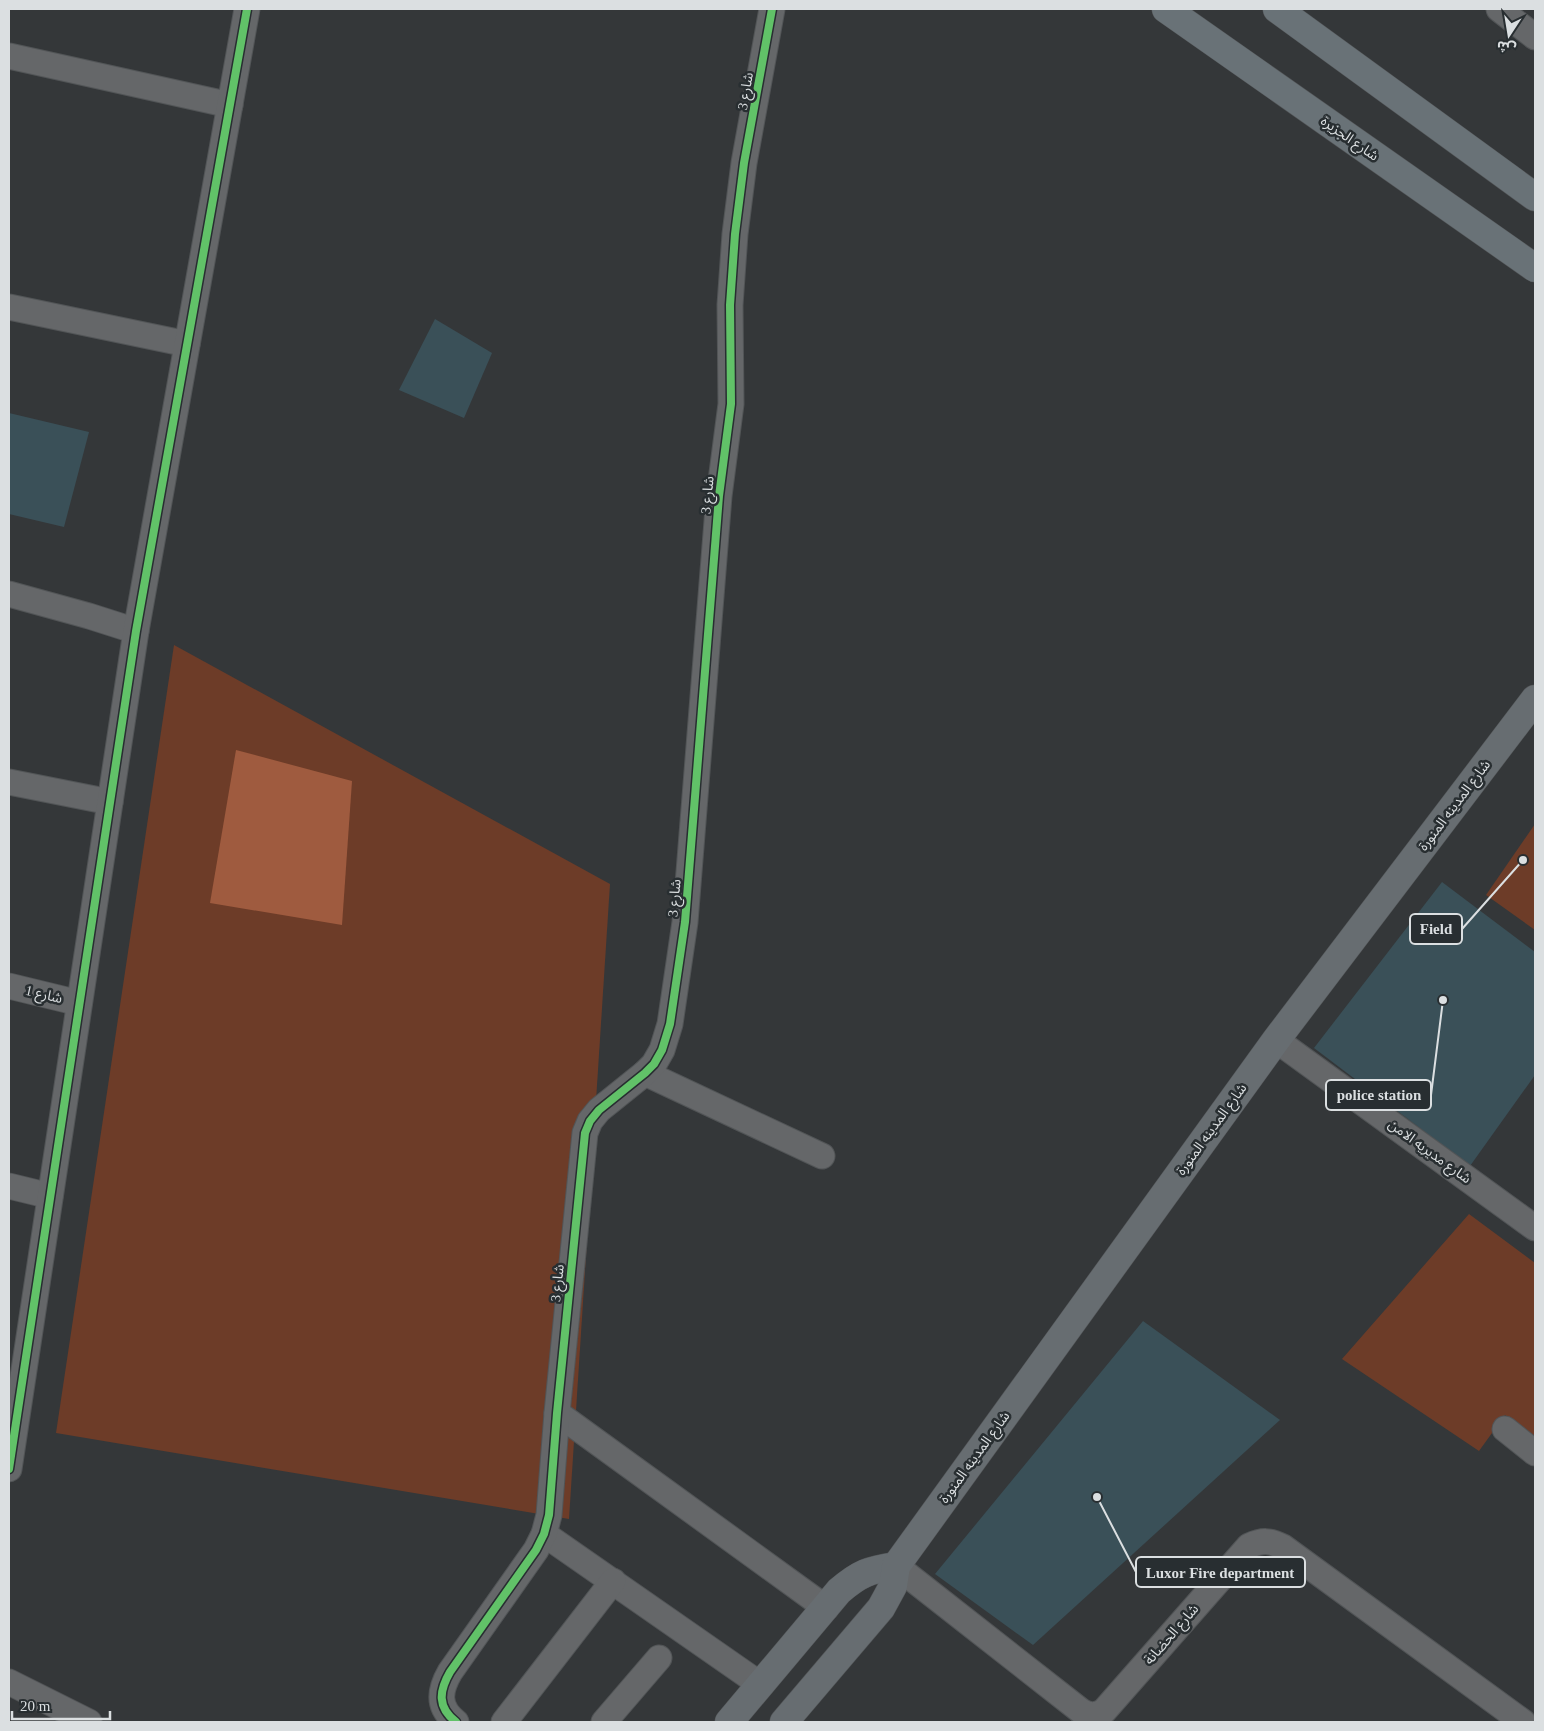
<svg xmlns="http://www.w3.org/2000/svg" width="1544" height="1731" font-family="'Times New Roman','Noto Sans Arabic',serif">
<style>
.green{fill:#6d3c28}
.water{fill:#9f5b3f}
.building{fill:#3a5058}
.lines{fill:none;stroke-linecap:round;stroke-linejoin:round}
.minor-casing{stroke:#525557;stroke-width:27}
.secondary-casing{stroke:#525557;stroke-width:29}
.primary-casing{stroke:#525557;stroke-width:29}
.minor{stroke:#656769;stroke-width:25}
.secondary{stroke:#676d71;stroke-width:28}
.primary{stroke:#697277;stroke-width:28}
.cycleway-casing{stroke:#282e31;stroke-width:11}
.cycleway{stroke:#61c268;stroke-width:8}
.labels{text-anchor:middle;stroke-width:5;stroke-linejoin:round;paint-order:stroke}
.street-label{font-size:14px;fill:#dbdfe1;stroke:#282e31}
.leader{fill:none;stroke:#dbdfe1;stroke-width:2}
.callout-dot{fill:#dbdfe1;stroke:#282e31;stroke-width:2}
.callout{fill:#282e31;stroke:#dbdfe1;stroke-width:2}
.callout-label{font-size:15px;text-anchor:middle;font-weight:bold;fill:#dbdfe1}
</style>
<rect width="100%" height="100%" fill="#343739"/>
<g class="green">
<path d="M174 645 610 884 569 1519 56 1433Z"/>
<path d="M1535 824V930L1486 895Z"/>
<path d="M1469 1214 1535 1263V1436L1505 1415 1479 1451 1342 1359Z"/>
</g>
<path class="water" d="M236 750 352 781 342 925 210 903Z"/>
<g class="building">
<path d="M435 319 492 353 464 418 399 390Z"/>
<path d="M9 413 89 432 64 527 9 514Z"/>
<path d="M1442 882 1535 952V1075L1470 1166 1314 1048Z"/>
<path d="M1143 1321 1280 1420 1033 1645 935 1574Z"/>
</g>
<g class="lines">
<g class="minor-casing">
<g id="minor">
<path d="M1499 9 1535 37"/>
<path d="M9 56 230 105"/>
<path d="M9 307 187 344"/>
<path d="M9 594 89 616 136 631"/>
<path d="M9 782 110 802"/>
<path d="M9 986 79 1003"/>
<path d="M1276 1040 1535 1228"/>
<path d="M645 1073 822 1156"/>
<path d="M9 1186 50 1196"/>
<path d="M557 1413 826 1608"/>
<path d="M1505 1429 1535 1453"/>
<path d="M9 1469 136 631 247 9"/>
<path d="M544 1534 761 1685"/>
<path d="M896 1566 1081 1711C1090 1716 1095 1716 1104 1711L1249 1546C1262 1540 1270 1540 1283 1547L1523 1722"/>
<path d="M9 1682 89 1722"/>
<path d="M456 1722C437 1707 439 1691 450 1672L536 1550 544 1534 549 1515 557 1413 585 1133 590 1121 599 1110 645 1073 654 1064 662 1050 670 1024 685 922 719 496 731 404 730 305 735 234 744 163 772 9"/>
<path d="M504 1722 613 1581"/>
<path d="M604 1722 659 1658"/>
</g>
</g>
<g class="secondary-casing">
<g id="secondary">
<path d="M729 1722 839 1591C860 1573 869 1570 896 1566"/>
<path d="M784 1722 881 1608 893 1586 896 1566 1276 1040 1535 699"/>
</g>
</g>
<g class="primary-casing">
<g id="primary">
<path d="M1166 9 1535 268"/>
<path d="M1277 9 1535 197"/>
</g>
</g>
<use href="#minor" class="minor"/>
<use href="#secondary" class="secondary"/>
<use href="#primary" class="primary"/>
<g class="cycleway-casing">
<g id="cycleway">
<path d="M9 1469 136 631 247 9"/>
<path d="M456 1722C437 1707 439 1691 450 1672L536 1550 544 1534 549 1515 557 1413 585 1133 590 1121 599 1110 645 1073 654 1064 662 1050 670 1024 685 922 719 496 731 404 730 305 735 234 744 163 772 9"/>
</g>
</g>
<use href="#cycleway" class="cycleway"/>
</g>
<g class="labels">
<g class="street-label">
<text transform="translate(745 91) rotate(-80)" y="5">شارع 3</text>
<text transform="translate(1350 138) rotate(35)" y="5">شارع الجزيرة</text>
<text transform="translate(707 495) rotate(-85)" y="5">شارع 3</text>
<text transform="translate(1454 805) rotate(-53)" y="5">شارع المدينه المنورة</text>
<text transform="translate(674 898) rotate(-85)" y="5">شارع 3</text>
<text transform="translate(44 994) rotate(13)" y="5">شارع 1</text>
<text transform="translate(1211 1129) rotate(-54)" y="5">شارع المدينه المنورة</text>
<text transform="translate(1430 1151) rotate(36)" y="5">شارع مديريه الامن</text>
<text transform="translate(557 1283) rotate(-84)" y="5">شارع 3</text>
<text transform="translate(974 1457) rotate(-54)" y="5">شارع المدينه المنورة</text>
<text transform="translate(1171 1634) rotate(-49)" y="5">شارع الحضانة</text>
</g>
</g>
<path class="leader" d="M1523 860L1462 929M1443 1000L1431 1095M1097 1497L1136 1572"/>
<g class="callout-dot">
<circle cx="1523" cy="860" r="5"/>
<circle cx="1443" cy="1000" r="5"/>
<circle cx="1097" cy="1497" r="5"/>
</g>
<g class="callout">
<rect x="1410" y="914" width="52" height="30" rx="5"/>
<rect x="1326" y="1080" width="105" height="30" rx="5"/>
<rect x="1136" y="1557" width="169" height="30" rx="5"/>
</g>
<g class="callout-label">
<text x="1436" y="934">Field</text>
<text x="1379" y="1100">police station</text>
<text x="1220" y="1578">Luxor Fire department</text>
</g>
<rect width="1544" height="1731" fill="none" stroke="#dbdfe1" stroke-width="20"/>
<g transform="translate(1509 35) rotate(192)" stroke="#282e31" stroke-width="4" paint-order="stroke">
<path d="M0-4L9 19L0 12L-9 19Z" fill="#dbdfe1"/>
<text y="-8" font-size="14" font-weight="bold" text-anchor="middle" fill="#dbdfe1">ش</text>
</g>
<path d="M12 1711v8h98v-8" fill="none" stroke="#dbdfe1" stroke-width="2.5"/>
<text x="20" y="1711" font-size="15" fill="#dbdfe1" stroke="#282e31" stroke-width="4" paint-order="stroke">20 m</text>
</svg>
